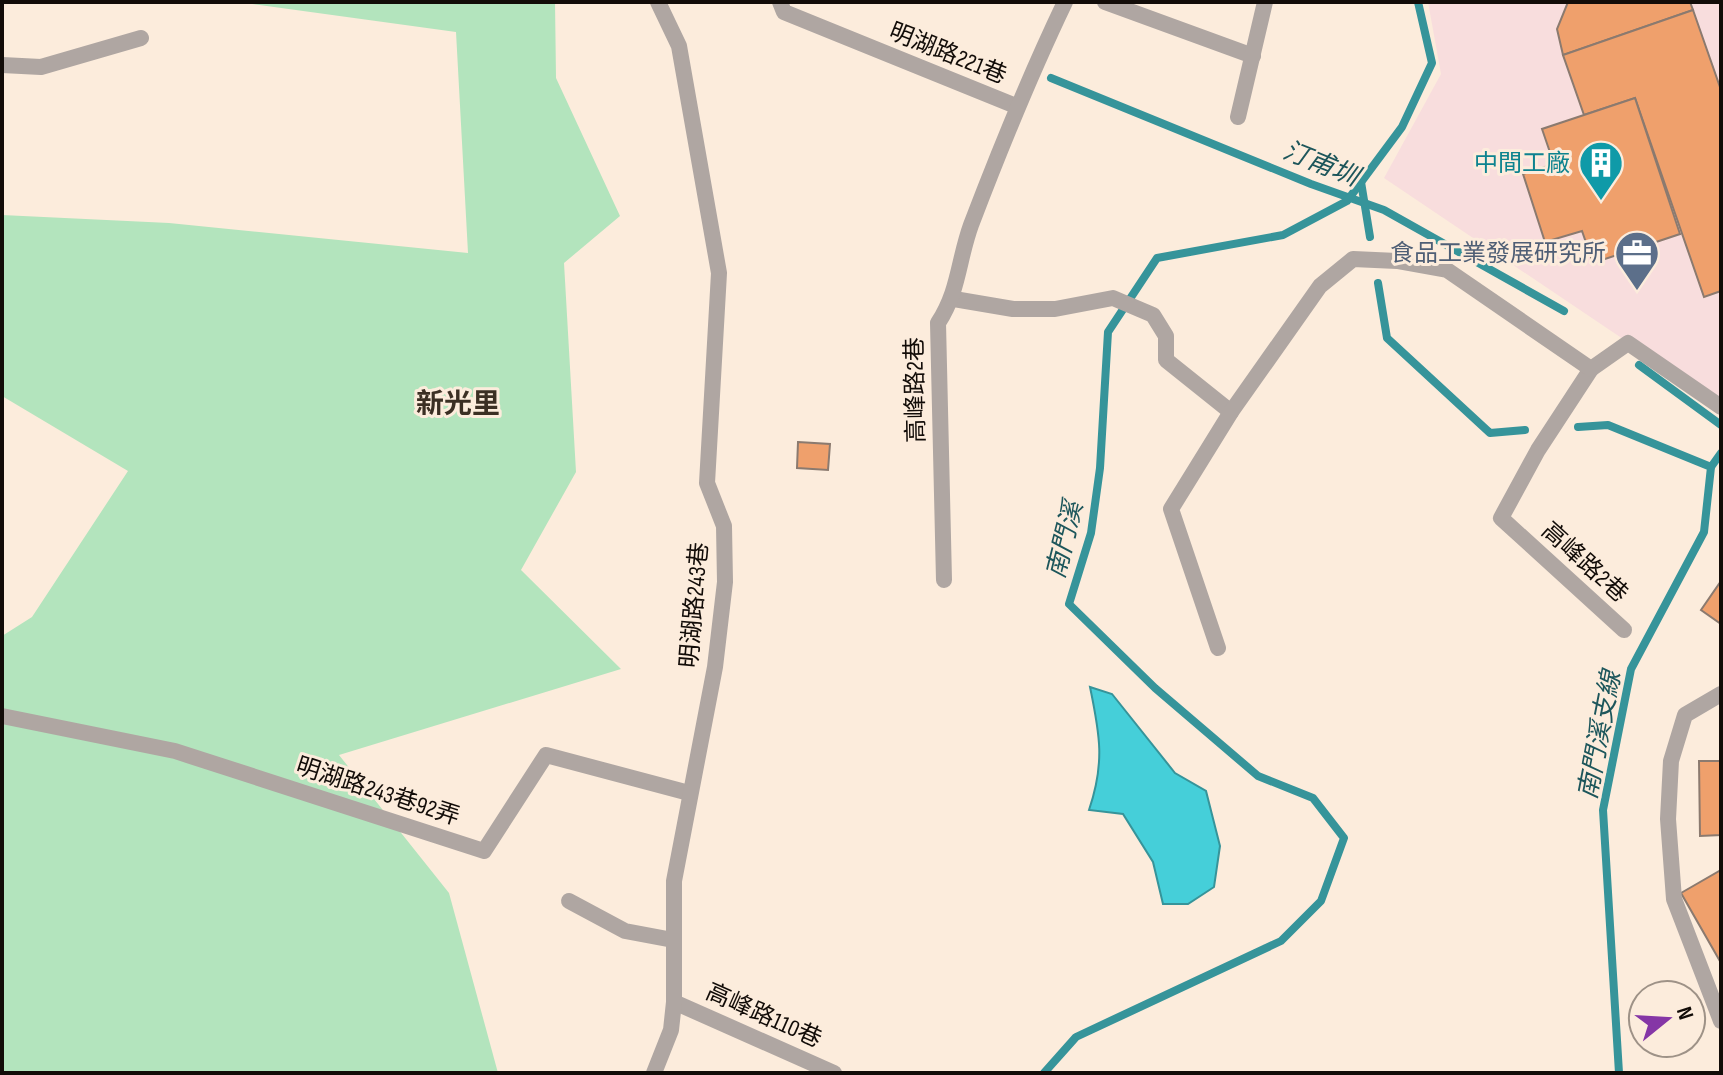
<svg xmlns="http://www.w3.org/2000/svg" width="1723" height="1075" font-family="'Sofia Sans Condensed','Noto Sans TC',sans-serif">
<style>
.industrial{fill:#f8dddd}
.green{fill:#b3e4bd}
.water{fill:#45cfd9;stroke:#36949a;stroke-width:2}
.lines{fill:none;stroke-linecap:round;stroke-linejoin:round}
.stream{stroke:#36949a;stroke-width:8}
.building{fill:#efa06c;stroke:#8b7a6f;stroke-width:2}
.service{stroke:#afa6a2;stroke-width:16}
.labels{text-anchor:middle;stroke-width:6;stroke-linejoin:round;paint-order:stroke}
.street-label{font-size:24px;fill:#120c08;stroke:#fcecdc}
.culture-label{font-size:24px;fill:#0d838f;stroke:#fcecdc;text-anchor:end}
.service-label{font-size:24px;fill:#4e5e75;stroke:#fcecdc;text-anchor:end}
.water-label{font-size:26px;font-style:italic;fill:#1d565b;stroke:#fcecdc}
.quarter-label{font-size:28px;font-weight:bold;fill:#3b2f23;stroke:#fcecdc}
</style>
<rect width="100%" height="100%" fill="#fcecdc"/>
<path class="industrial" d="M1428 2H1721V405L1384 178 1441 74Z"/>
<path class="green" d="M237 2H555L556 78 620 216 564 263 576 472 521 570 621 669 339 755 449 893 498 1073H2V636L32 617 128 471 2 396V215L169 223 468 253 456 32Z"/>
<path class="water" d="M1090 687 1112 694 1175 773 1206 791 1220 846 1214 887 1188 904H1163L1153 862 1123 814 1089 810C1105 763 1100 735 1090 687Z"/>
<g class="lines">
<g class="stream">
<path d="M1051 78 1311 184 1384 210 1564 311"/>
<path d="M1361 182 1370 237"/>
<path d="M1378 283 1387 338 1490 433 1525 430"/>
<path d="M1639 365 1721 425"/>
<path d="M1578 427 1608 425 1711 467 1704 532 1631 669 1603 810 1619 1073"/>
<path d="M1711 467 1721 453"/>
<path d="M1044 1073 1076 1037 1281 941 1321 901 1344 838 1313 798 1258 776 1155 688 1069 604 1091 533 1100 468 1108 332 1157 258 1283 235 1347 201 1402 127 1432 63 1418 2"/>
</g>
</g>
<g class="building">
<path d="M1568 2H1690L1693 10 1563 55 1557 29Z"/>
<path d="M1693 10 1721 90V291L1704 297 1635 98 1584 115 1563 55Z"/>
<path d="M1635 98 1680 234 1593 263 1582 231 1545 242 1523 174 1554 164 1542 129Z"/>
<path d="M798 442 830 444 828 470 797 468Z"/>
<path d="M1721 581V624L1701 610Z"/>
<path d="M1699 761H1721V835L1700 836Z"/>
<path d="M1721 870V963L1681 893Z"/>
</g>
<g class="lines">
<g class="service">
<path d="M780 2 784 12 1016 106"/>
<path d="M1105 2 1253 56"/>
<path d="M2 65 41 67 141 38"/>
<path d="M1238 117 1265 2"/>
<path d="M954 299 1013 309H1055L1113 298 1153 315 1166 336V360L1231 412"/>
<path d="M1591 369 1538 450 1501 518 1624 630"/>
<path d="M944 580 938 323C959 291 958 261 971 225 1000 149 1030 75 1065 2"/>
<path d="M1218 648 1171 509 1231 412 1320 286 1353 259 1397 261 1447 270 1591 369 1628 343 1721 407"/>
<path d="M1721 694 1685 715 1671 761 1668 819 1674 899 1721 1021"/>
<path d="M2 716 175 751 484 851 546 755 689 793"/>
<path d="M569 901 625 931 673 940"/>
<path d="M674 1002 834 1073"/>
<path d="M654 1073 671 1030 674 1002V881L715 667 725 582 724 526 707 483 719 273 679 46 658 2"/>
</g>
</g>
<defs>
<g id="building-pin" transform="scale(2.3)"><path d="M0 17L-7.5 6A9.5 9.5 0 1 1 7.5 6Z" fill="#0f9aa8" stroke="#fcecdc"/><path d="M-4-6H4V6H1V3H-1V6H-4ZM-2.5-4.3h1.7v1.8h-1.7ZM.8-4.3h1.7v1.8H.8ZM-2.5-1h1.7V.8h-1.7ZM.8-1h1.7V.8H.8Z" fill="#fff"/></g>
<g id="office-pin" transform="scale(2.3)"><path d="M0 17L-7.5 6A9.5 9.5 0 1 1 7.5 6Z" fill="#5c6f8a" stroke="#fcecdc"/><path d="M-6-3h4V-5.5h4V-3h4V5H-6ZM-1-4.5V-3h2v-1.5ZM-6 0V1H6V0Z" fill="#fff"/></g>
</defs>
<g fill-rule="evenodd">
<use href="#building-pin" x="1601" y="163"/>
<use href="#office-pin" x="1637" y="253"/>
</g>
<g class="labels">
<g class="street-label">
<text transform="translate(948 53) rotate(22)" y="8">明湖路221巷</text>
<text transform="translate(915 390) rotate(-91)" y="8">高峰路2巷</text>
<text transform="translate(1585 562) rotate(42)" y="8">高峰路2巷</text>
<text transform="translate(694 605) rotate(-85)" y="8">明湖路243巷</text>
<text transform="translate(378 791) rotate(18)" y="8">明湖路243巷92弄</text>
<text transform="translate(764 1015) rotate(24)" y="8">高峰路110巷</text>
</g>
<g class="culture-label">
<text x="1570" y="171">中間工廠</text>
</g>
<g class="service-label">
<text x="1606" y="261">食品工業發展研究所</text>
</g>
<g class="water-label">
<text transform="translate(1321 163) rotate(22)" y="9">汀甫圳</text>
<text transform="translate(1064 540) rotate(-76)" y="9">南門溪</text>
<text transform="translate(1599 735) rotate(-79)" y="9">南門溪支線</text>
</g>
<g class="quarter-label">
<text x="458" y="413">新光里</text>
</g>
</g>
<rect width="1723" height="1075" fill="none" stroke="#120c08" stroke-width="8"/>
<g transform="translate(1667 1019) rotate(72)"><circle r="38" fill="#fcecdc" stroke="#9e9287" stroke-width="2"/>
<path d="M0-6L14 30L0 20L-14 30Z" fill="#8536a6"/>
<text y="-12" font-size="22" font-weight="bold" text-anchor="middle" fill="#120c08">N</text>
</g>
</svg>
